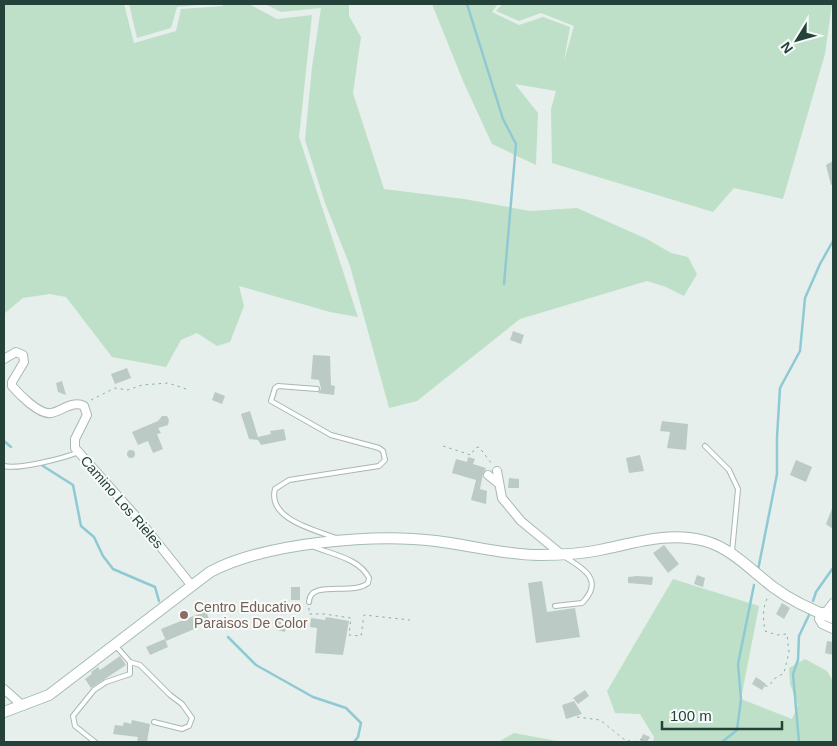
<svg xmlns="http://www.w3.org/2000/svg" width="837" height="746" font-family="Arial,sans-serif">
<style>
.green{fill:#bfe0c8}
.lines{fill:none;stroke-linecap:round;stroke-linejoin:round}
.stream{stroke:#8ec9d4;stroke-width:2.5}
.building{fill:#bbcac4}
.lane-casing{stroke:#a8b8b2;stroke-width:6}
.street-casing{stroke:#a8b8b2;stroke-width:10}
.secondary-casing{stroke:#a4bbb3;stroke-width:12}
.path{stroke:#86b3a5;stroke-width:1;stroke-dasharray:2.5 4;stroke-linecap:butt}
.lane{stroke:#fff;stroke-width:4}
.street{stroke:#fff;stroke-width:8}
.secondary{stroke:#fff;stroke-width:10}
.education-dot{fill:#8d6e63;stroke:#f7fbf9;stroke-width:2}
.labels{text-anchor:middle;stroke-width:4;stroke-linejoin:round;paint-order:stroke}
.street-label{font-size:14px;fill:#24423a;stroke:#f7fbf9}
.education-label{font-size:14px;fill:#785e54;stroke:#f7fbf9;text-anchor:start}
</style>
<rect width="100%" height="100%" fill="#e6efeb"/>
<g class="green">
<path d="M4 4H124L134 43 176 31 181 9 223 6V4H249L277 19 312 15 299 137 358 317 330 312 239 286 244 306 230 342 217 346 197 333 181 340 166 367 112 357 66 297 50 294 23 298 4 314Z"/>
<path d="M129 4H208L177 7 171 28 137 38Z"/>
<path d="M265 4H349V16L361 37 353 93 384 189 464 199 530 211 577 208 647 239 671 253 688 257 697 274 684 296 666 287 647 281 520 319 417 401 389 408 350 266 325 203 305 140 312 67 321 8 281 12Z"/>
<path d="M432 4H498L492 12 519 25 543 17 570 27 564 61 574 26 541 13 519 21 496 11 502 4H832L825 54 783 199 734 188 713 212 552 163 551 109 556 91 515 84 538 113 536 165 492 144 463 81Z"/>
<path d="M673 579 759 606 741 699 792 719 798 705 790 684 789 668 805 659 827 671 833 681V742H653L654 737 640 714 615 713 607 691Z"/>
<path d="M514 733 562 742H498Z"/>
</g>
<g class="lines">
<g class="stream">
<path d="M467 4 503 119 516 144 504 284"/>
<path d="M4 441 11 447"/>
<path d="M43 466 73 485 81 526 94 537 103 556 113 569 155 587 159 601"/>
<path d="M758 570 777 474V437L780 388 800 351 805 298 820 264 833 241"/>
<path d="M813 601 816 592 833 568"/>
<path d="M228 637 256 665 313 697 346 708 361 723 358 737 354 742"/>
<path d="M722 742 737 730 741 699 738 664 754 585"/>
<path d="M799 742 793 674 798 660 799 636 809 615"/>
</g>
</g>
<g class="building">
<path d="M833 161V184L831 185 826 165Z"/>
<path d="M513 331 524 335 521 344 510 340Z"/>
<path d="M313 355 330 356 331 385 335 386 334 395 318 393 321 389 319 380 311 379Z"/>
<path d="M127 368 131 378 115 384 111 374Z"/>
<path d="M62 381 66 395 58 392 56 383Z"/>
<path d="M215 392 225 396 222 404 212 400Z"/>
<path d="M250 411 258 437 271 434 270 431 284 429 286 440 261 445 258 440 249 439 241 414Z"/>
<path d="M162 416H167L169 420 168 425 158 428 161 433 157 434 163 449 153 453 148 441 138 445 132 432 158 421Z"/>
<path d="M662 421 688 424 686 450 667 448 670 432 660 431Z"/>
<circle cx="131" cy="454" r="4"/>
<path d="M640 455 644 471 629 473 626 458Z"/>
<path d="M468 457 475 459 473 464 486 468 483 474 480 489 487 491 486 504 471 500 476 480 452 473 456 459 467 462Z"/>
<path d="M796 460 812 467 806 482 790 475Z"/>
<path d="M509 478 519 479V488H508Z"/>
<path d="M833 506V529L826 524Z"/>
<path d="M664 545 679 564 668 573 653 553Z"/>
<path d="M697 575 705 578 703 587 694 584Z"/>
<path d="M637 576 653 577 652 585 628 583V577Z"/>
<path d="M542 581 547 612 575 608 580 637 536 643 528 583Z"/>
<rect x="291" y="587" width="9" height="13"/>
<path d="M782 603 790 608 784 619 776 614Z"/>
<path d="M206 611 209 619 198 624 199 627 166 641 161 629Z"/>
<path d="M326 617 349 621 343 655 315 653 317 628 310 627 311 618 325 620Z"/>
<path d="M278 620 287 621 285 632 277 630Z"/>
<path d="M165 639 168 647 150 655 146 647Z"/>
<path d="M827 641 833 642V655L825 653Z"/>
<path d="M120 656 126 665 91 688 85 679 92 674 91 672 98 667 100 670Z"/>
<path d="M756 677 766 684 762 690 752 684Z"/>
<path d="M585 690 589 696 578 704 573 698Z"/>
<path d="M574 701 582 714 566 719 562 705Z"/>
<path d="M132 720 150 724 147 742H137L138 737 113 734 115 725 123 726 124 722 131 724Z"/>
<path d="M643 734 650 737 647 742H640Z"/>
</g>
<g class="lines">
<g class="lane-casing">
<g id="lane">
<path d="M317 389 278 386 275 388 271 401 331 435 379 448 383 451 385 460 379 466 289 480 275 489C267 519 315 530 336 538"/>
<path d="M705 446 729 470 738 489 732 552"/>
<path d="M4 466C19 470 64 458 79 452"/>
<path d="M309 602C310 579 353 596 368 583L369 578C360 559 332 554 314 547"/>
<path d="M555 606 582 603C604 581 585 569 565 557"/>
<path d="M115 645 130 662 140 665 170 695 182 704 192 718 189 726 182 729 154 722"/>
<path d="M95 742 75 726 73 716 94 690 106 682 130 674V662"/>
</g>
</g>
<g class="street-casing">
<g id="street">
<path d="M4 359 16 352 23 355 24 362 12 382V386C19 394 39 415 51 413 62 411 73 400 84 406L87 415 75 439V448L140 521 192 586"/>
<path d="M497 471 502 498 521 521 561 554"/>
<path d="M488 475 499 484"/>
<path d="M833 603 827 611 820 613 819 619 822 624 833 629"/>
<path d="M4 689 23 706"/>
</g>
</g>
<g class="secondary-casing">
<path id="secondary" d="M4 712 49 695 210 572C264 543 374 533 436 541 470 545 505 555 540 555 560 555 581 554 600 550 635 543 669 531 705 541 731 548 752 571 773 587 792 601 811 610 833 618"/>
</g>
<g class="path">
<path d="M91 400 115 388 128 390 142 385 168 383 189 390"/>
<path d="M443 446 471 455 475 448 479 447 492 464"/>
<path d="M309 608V614H324L351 618 349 635 361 636 364 615 410 620"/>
<path d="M765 686H769L774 679 784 673 789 652 787 634 777 635 765 631C763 619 762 606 769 595"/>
<path d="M577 717 600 720 625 740 634 742"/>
<path d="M634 742 642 739"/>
</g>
<use href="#lane" class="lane"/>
<use href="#street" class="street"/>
<use href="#secondary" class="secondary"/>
</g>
<circle class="education-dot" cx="184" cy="615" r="5"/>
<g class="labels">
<g class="street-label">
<text transform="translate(122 502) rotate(49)" y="5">Camino Los Rieles</text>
</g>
<g class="education-label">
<text x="194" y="612">Centro Educativo<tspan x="194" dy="16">Paraisos De Color</tspan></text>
</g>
</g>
<rect width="837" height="746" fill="none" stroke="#24423a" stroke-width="10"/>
<g transform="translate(797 40) rotate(233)" stroke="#f7fbf9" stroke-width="4" paint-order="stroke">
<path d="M0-4L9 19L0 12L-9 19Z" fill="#24423a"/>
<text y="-8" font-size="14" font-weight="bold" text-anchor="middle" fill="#24423a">N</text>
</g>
<path d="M662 721v8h120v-8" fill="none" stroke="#24423a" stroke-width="2.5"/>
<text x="670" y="721" font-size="15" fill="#24423a" stroke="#f7fbf9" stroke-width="4" paint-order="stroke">100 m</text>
</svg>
